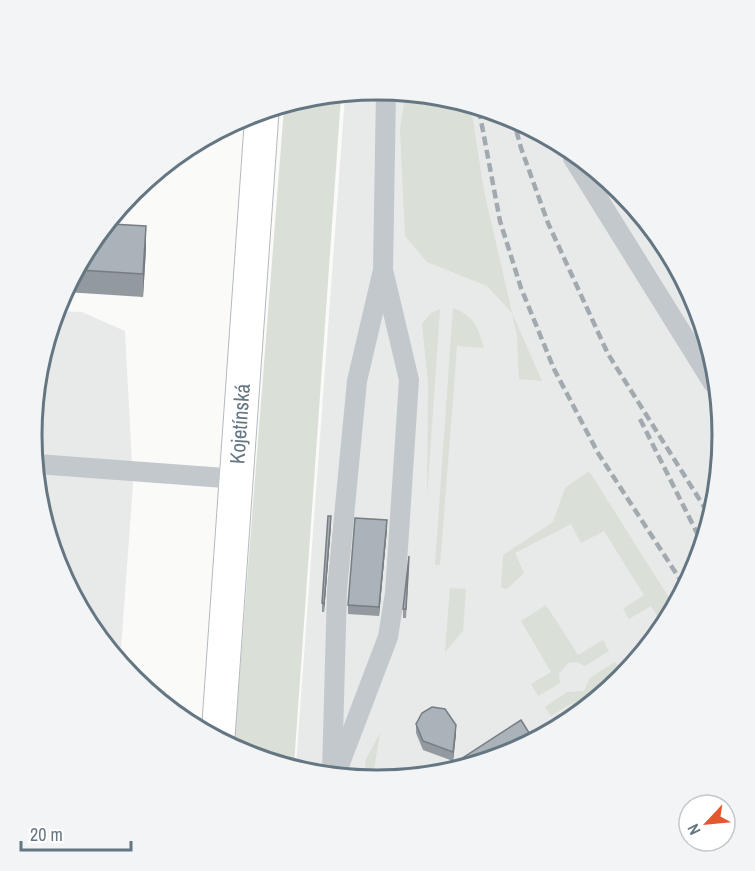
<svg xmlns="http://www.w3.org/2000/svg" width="755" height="871" font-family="'Archivo Narrow',sans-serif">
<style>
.built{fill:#e8e9e9}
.green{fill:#dadfd7}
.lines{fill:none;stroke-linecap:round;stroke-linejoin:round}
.secondary-casing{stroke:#b3babf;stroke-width:35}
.service{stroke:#c3c8cc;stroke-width:20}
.secondary{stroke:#fff;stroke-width:33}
.rail{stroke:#a2aab0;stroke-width:4.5;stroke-dasharray:9 4.5;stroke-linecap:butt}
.wall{fill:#929a9f}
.shaded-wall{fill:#777d82}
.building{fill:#aab3b9;stroke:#777d82;stroke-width:1.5}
.labels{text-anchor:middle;stroke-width:6;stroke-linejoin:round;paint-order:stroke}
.street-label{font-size:21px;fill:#657683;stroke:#fff}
.rim{fill:none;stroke:#657683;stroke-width:3}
</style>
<rect width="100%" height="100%" fill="#fafaf8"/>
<g class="built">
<path d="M378 90 510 116 622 191 697 303 723 436 697 568 622 680 510 755 377 781 296 765 345 96Z"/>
<path d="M56 311 82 312 125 331 133 484 120 662 58 568 32 436Z"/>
</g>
<g class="green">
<path d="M341 97 294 765 245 755 234 747 284 108Z"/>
<path d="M405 98 471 108 484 191 512 313 542 381 519 379 517 336 512 313 487 286 427 262 405 236 400 129Z"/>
<path d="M453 308C473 315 479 329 484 348L457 346 440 565H435Z"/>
<path d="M440 309 427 497 428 382 422 324 431 313Z"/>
<path d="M589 471 673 604 661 622 651 606 629 619 623 609 644 595 604 531 581 543 571 524 515 553 524 573 507 589 501 587 503 555 553 522 565 488Z"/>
<path d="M450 588 466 589 463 631 445 652Z"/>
<path d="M546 605 578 655 603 640 609 651 585 666 577 662 568 663 559 674 560 683 538 696 531 684 551 672 521 621Z"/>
<path d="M615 662 622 672 599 687 602 694 577 710 572 703 551 716 545 707 567 692 584 691 590 678Z"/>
<path d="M380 733 372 781 364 779 366 759Z"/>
</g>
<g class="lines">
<g class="secondary-casing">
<g id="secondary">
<path id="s1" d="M218 737 262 112"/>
</g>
</g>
<g class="service">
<path d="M573 158 713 383"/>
<path d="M37 464 238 479"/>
<path d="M337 771 388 637 395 593 409 380 384 274"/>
<path d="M332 772 337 590 357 381 383 270 386 91"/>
</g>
<use href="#secondary" class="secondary"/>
<g class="rail">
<path d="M479 110 500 221 521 288 554 369 598 453 685 587"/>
<path d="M513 118 521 148 548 223 608 354 708 513"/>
<path d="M640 419 702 543"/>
</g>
</g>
<g class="wall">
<path d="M111 224 146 249 143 297 66 292Z"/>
<path d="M331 525 324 612H322V603Z"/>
<path d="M387 529 379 616 348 614V605Z"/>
<path d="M409 565 406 618H403V609Z"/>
<path d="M416 724 456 734 453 761 423 750 416 733Z"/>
</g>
<g class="shaded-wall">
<path d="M146 226V249L143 297V274Z"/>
<path d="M331 516V525L324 612V604Z"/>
<path d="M387 520V529L379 616V607Z"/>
<path d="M456 725V734L453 761V752Z"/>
</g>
<g class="building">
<path d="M111 224 146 226 143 274 80 270Z"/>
<path d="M328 516H331L324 604 322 603Z"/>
<path d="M355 518 387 520 379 607 348 605Z"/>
<path d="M409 556 406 609H403Z"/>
<path d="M432 707 445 709 456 725 453 752 423 741 416 724 422 713Z"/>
<path d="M521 720 533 739 510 755 447 768Z"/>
</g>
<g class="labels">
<g class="street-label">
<text dy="7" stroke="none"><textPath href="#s1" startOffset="314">Kojetínská</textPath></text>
</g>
</g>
<path d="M0 0H755V871H0ZM42 435a335 335 0 1 1 670 0a335 335 0 1 1-670 0Z" fill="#f3f4f5" fill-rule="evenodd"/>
<path class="rim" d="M42 435a335 335 0 1 1 670 0a335 335 0 1 1-670 0Z"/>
<g transform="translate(707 823) rotate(244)"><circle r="28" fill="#ffffff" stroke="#c1c8cd" stroke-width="1.5"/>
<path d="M0-4.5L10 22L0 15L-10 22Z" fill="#e4572e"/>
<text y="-9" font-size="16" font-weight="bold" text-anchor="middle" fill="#657683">N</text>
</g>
<path d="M21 841v9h110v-9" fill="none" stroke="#657683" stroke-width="3"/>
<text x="30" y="841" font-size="18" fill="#657683" stroke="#ffffff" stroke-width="4.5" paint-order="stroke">20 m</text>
</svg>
